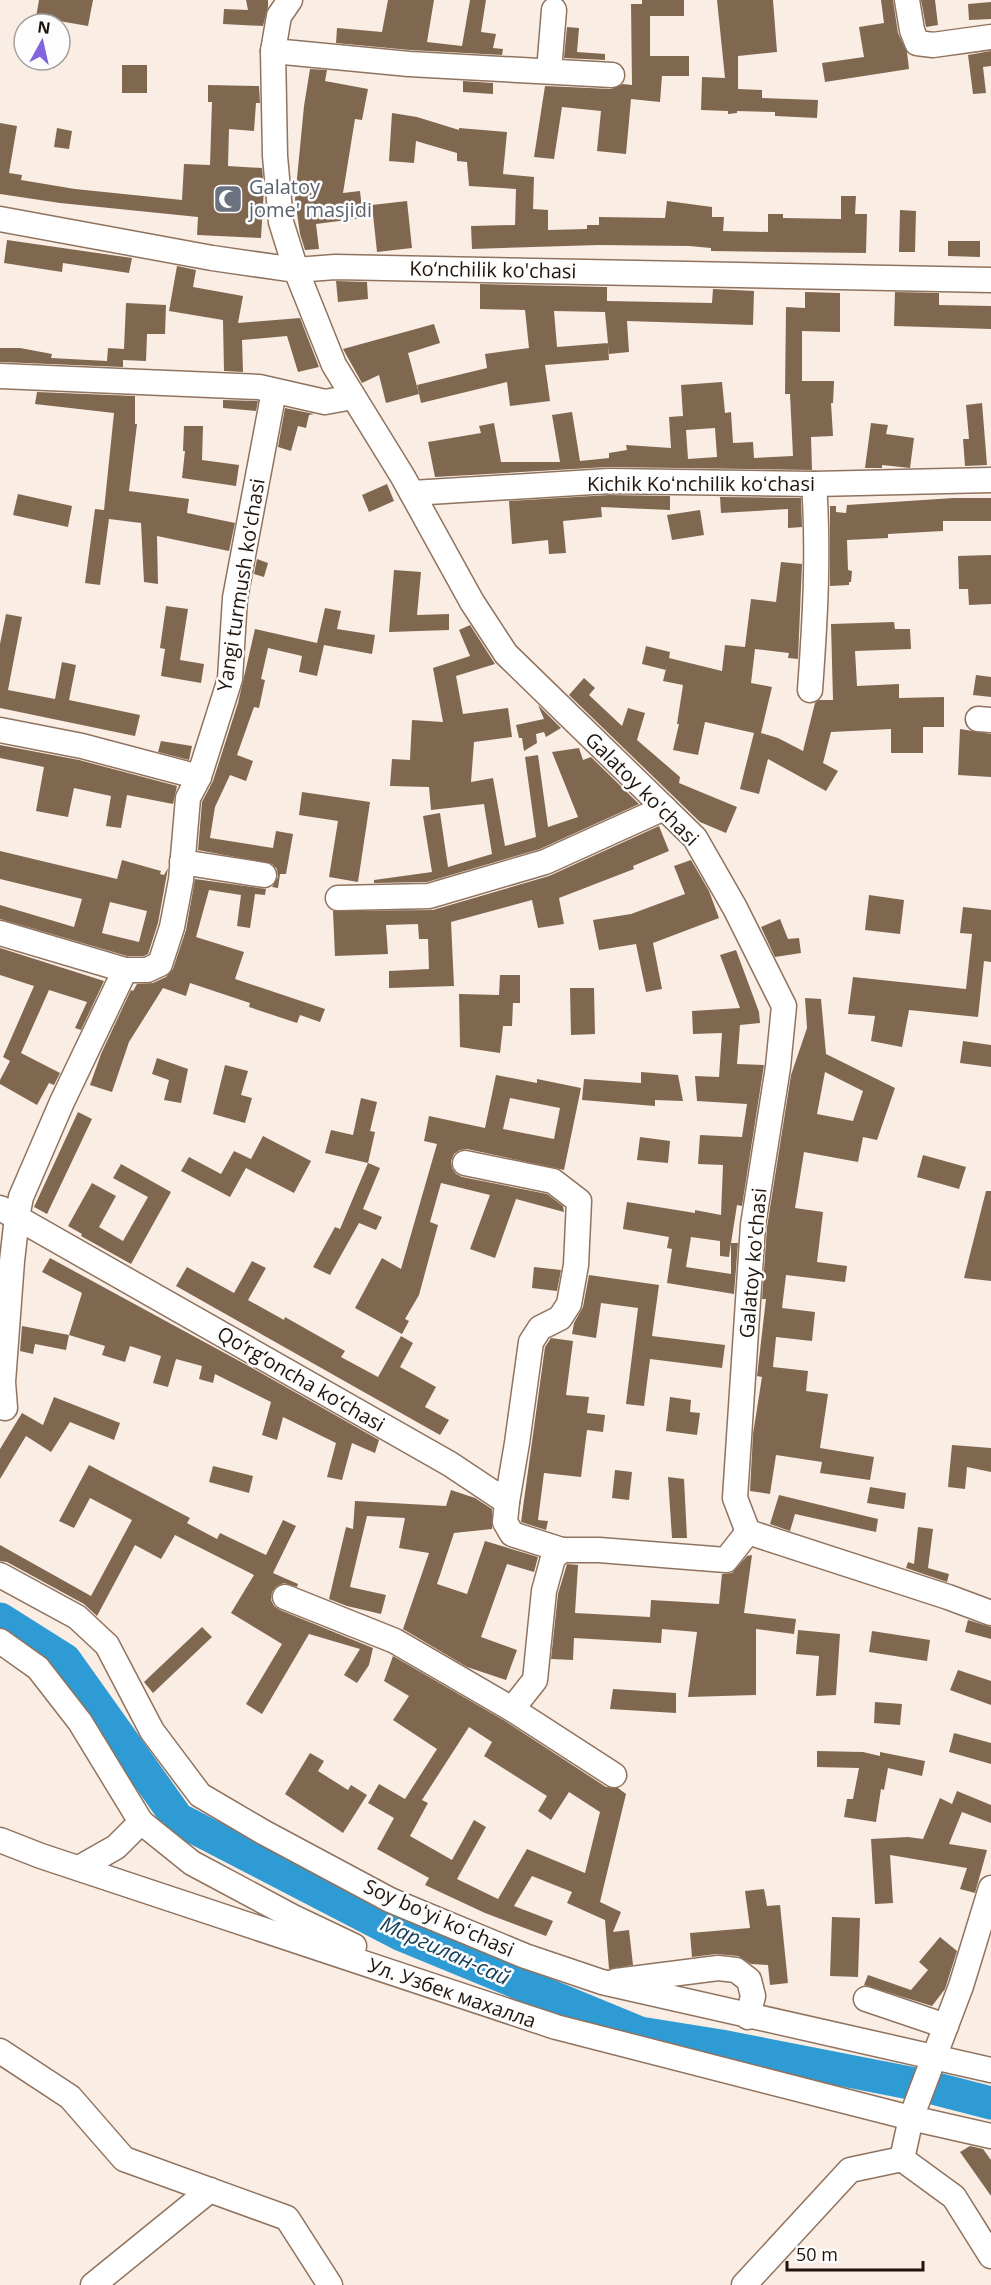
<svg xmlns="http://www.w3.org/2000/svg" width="991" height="2285" font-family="'Open Sans',sans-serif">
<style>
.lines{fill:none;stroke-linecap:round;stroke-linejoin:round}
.river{stroke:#2e9bd5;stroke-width:33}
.building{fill:#806850;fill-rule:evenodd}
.minor-casing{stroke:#8f735e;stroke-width:27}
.minor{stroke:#fff;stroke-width:24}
.labels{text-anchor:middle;stroke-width:5;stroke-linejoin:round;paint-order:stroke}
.worship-label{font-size:20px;fill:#5b616d;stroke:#fdfdfd;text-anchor:start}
.street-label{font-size:20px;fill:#20150d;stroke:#fdfdfd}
.water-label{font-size:21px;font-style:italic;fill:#144058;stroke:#fdfdfd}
</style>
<rect width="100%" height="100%" fill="#faede4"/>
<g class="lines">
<path class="river" d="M0 1619 65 1660 178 1819 402 1935 640 2033 721 2046 925 2086 991 2103"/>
</g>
<g class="building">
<path d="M39 0H93L88 26 36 17Z"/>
<path d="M246 0H268V7L263 26 223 24 224 9 248 10Z"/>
<path d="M388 0H434L427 42 462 46 470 0H486L481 32 496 34 493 48 503 49 502 55 410 50 336 43 337 28 382 32Z"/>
<path d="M642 0H684V16H650V56H689V76H662L660 102 631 99 626 154 597 151 601 111 562 107 554 159 534 157 545 86 611 89 623 84 632 85 631 4H642Z"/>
<path d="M717 0H773L777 52 738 56V89L762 90V98L818 100 817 118 775 116V112L737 111V113L728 114V111L701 110 702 77 725 78Z"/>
<path d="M881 0H893L898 33 907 52 909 69 825 82 822 63 864 57 859 27 884 23Z"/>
<path d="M921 0H935L938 25 926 27Z"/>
<path d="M991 2V19L969 20 968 4Z"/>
<path d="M567 27 579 28 577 52 605 54V60L564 58Z"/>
<path d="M991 51V66L983 67 986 93 973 94 968 55Z"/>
<rect x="122" y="65" width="25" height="28"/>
<path d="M310 69 327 70 325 81 368 89 362 120 355 119 343 193 360 191 363 218 316 224 319 249 305 250 300 234 295 199 304 106Z"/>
<path d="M463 81 493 83V94L463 92Z"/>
<path d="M208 85 259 86 260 103H256L254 131 229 129 228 166 262 168 264 188 261 238 197 235 198 217 60 203 0 194V123L17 126 9 173 22 175 21 180 75 189 182 200 184 164 210 165 212 102H208Z"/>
<path d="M392 113 417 117 459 130V128L507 132 503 174 534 177 533 209 548 210V230L587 229V225H599V217L665 218 667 201 712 207V217H724L723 231 768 232V214H783V218L841 219V196H856L855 214H867L866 253 711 251V248L689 246 599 245 472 249 471 226 515 225 516 189 469 186 467 162 457 161V153L416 141 414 163 389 161Z"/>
<path d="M57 128 72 131 69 149 54 147Z"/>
<path d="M407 201 412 248 377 252 372 205Z"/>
<path d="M900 210 916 211 915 252H899Z"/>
<path d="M7 240 132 258 129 273 63 263 62 272 4 263Z"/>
<path d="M948 241H980V257L948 256Z"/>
<path d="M177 266 196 270 193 287 243 296 238 323 300 318 319 367 298 372 287 336 242 340 243 372 224 371 223 320 169 311Z"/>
<path d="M336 281 367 282 368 299 338 302Z"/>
<path d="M480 284 607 287V301L712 303 713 289 754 291 753 325 627 321 629 352 609 354 605 312 554 311 557 347 608 343 609 360 545 365 550 401 510 406 507 382 421 403 417 385 487 368 485 354 529 348 525 310 480 309Z"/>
<path d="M805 292 840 293V332L802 331V381H834L833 403H831L833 436 811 437 812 470 608 467 435 477 428 442 481 433 479 426 494 423 501 462H560L552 415 572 412 580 461 609 458V453L627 450 626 445 671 448 669 417 683 416 681 385 722 382 725 413 731 412 733 443 753 442 754 458 793 456 790 394H785L786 307 805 308ZM715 428 717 457 688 459 686 430Z"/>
<path d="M895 292 939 293V305L991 306V329L894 326Z"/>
<path d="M126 303 166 305 165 334H147L146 361 123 360V367L0 362V348H20L52 354 51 358 107 361 108 348 124 349Z"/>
<path d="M434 324 440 343 408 353 419 394 386 403 379 375 362 383 343 349Z"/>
<path d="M37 392 135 396V424H137L129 491 189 499 187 513 235 523 229 551 157 536 158 584 144 582 141 523 109 519 100 585 85 583 95 509 104 510 114 413 35 404Z"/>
<path d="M223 400 258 401 256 411 223 408Z"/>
<path d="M982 403 987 465 965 466 963 439H969L966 405Z"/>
<path d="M285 408 314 414 309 415 306 428 298 426 291 451 278 447Z"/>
<path d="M871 423 888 425 886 434 914 438 910 468 882 465V468H865Z"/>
<path d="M184 426H203L202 460 239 465 236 486 182 478 185 451H183Z"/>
<path d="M387 484 394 501 369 512 362 495Z"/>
<path d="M18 494 72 506 68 527 13 515Z"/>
<path d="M609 495 670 496V510L601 507 602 517 563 521 566 553 549 554 548 540 512 544 509 501Z"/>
<path d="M720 497 801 498 802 527 788 528V509L721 513Z"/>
<path d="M954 498H991V521H943V531L888 534V538L847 540 848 570 852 571 851 582H849V585L830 586V506H836V512L846 513 847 505Z"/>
<path d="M700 510 704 535 672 540 667 515Z"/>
<path d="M991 555V604L969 605 968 589H959L958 556Z"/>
<path d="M257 559 268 563 264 577 254 574Z"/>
<path d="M781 562 802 564 798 659 788 658 789 653 755 649 751 683 772 687 761 733 778 738 803 751 815 703 819 700H833L831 624 894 622 895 629H910L911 649 855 651 857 686 899 684V698L944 697V727H923V753H891V729L831 732 823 763 838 771 826 791 768 759 759 794 740 789 754 733 705 722 698 755 673 750 679 724H677L683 685 663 681 667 665 666 670 642 664 646 646 670 652 669 658 722 671 725 645 745 647 751 599 776 602Z"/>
<path d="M394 570 421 572 417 615 449 614V630L389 632Z"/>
<path d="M166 606 188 609 180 660 204 664 201 683 161 676 165 649 160 648Z"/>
<path d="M325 608 341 611 337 629 375 635 372 654 324 645 317 676 299 672 302 656 268 648 261 679 265 680 259 708 254 707 237 755 253 761 246 781 230 775 215 807 210 838 273 848 276 831 293 834 286 874H280L278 888 272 887 278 877 277 869 272 864 198 850 202 802 213 781 238 703 255 629 317 643Z"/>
<path d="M6 614 22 617 8 690 55 699 62 662 76 665 69 700 140 715 135 736 0 708V644Z"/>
<path d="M470 625 495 664 456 676 463 714 508 708 512 737 474 742 471 782 493 778 505 846 536 837 525 757 538 755 548 827 578 817 552 752 579 748 583 760 591 757 639 804 540 849 427 882 374 883V880L432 872 423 816 440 813 448 867 492 854 484 804 431 810 429 787 390 786 392 759 410 760 412 720 443 722 433 668 470 656 459 630Z"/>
<path d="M976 675 991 677V697L973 695Z"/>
<path d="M584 678 595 688 589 695 622 726 628 708 645 713 637 740 680 777 679 783 737 807 726 833 700 822 569 695Z"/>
<path d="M538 705 561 728 546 737 544 732 536 734 537 743 524 751 522 738H519L516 725 544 719Z"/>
<path d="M960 729 991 734V777L958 775Z"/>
<path d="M161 741 192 746 189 760 158 752Z"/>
<path d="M0 745 79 760 177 786 173 804 127 795 121 828 106 826 111 796 74 788 68 817 36 811 44 767 0 758Z"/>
<path d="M302 792 370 802 358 882 329 877 338 821 299 815Z"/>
<path d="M659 826 669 851 633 866 634 869 559 898 564 924 538 928 532 900 451 922 454 986 389 988V971L429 969 428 939H419L418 924 386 925 388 954 335 956 333 911 433 910 549 876Z"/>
<path d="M0 851 117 879 122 860 161 871 160 874 164 875 168 868 158 923 148 954 144 956H127L0 919V905L74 927 82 899 0 879ZM110 902 147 911 139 942 102 933Z"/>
<path d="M691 860 709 891 719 918 653 943 662 989 646 992 636 944 599 950 593 920 631 914 685 894 674 866Z"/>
<path d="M195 879 266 889 265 895 255 894 250 928 237 926 241 895 209 890 196 937 244 952 235 979 325 1009 320 1022 300 1015 297 1023 249 1007 250 1003 190 983 186 996 163 988 129 1042 112 1092 90 1085 101 1054 131 990 133 991 137 984 153 983 166 977 173 969 186 930Z"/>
<path d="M869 895 904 900 900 934 865 930Z"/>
<path d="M963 907 991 910V962L984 961 978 1017 909 1010 902 1047 871 1041 875 1016 848 1014 853 977 966 989 972 934 960 933Z"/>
<path d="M780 919 788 939 799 938 801 953 775 957 761 927Z"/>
<path d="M0 948 104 981 81 1030 75 1028 87 1002 49 990 21 1053 60 1073 54 1085 49 1083 37 1105 0 1084V1080L10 1061 3 1057 34 986 0 975Z"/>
<path d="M736 950 759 1012 760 1023 740 1025 737 1064 764 1065 742 1206 737 1205 731 1243H738L734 1294 667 1283 672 1249 667 1248 669 1237 623 1229 627 1202 695 1213V1210L721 1215 723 1165 698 1164 700 1135 742 1137 747 1104 697 1101 695 1076 719 1077 722 1033 693 1034 692 1011 740 1008 720 955ZM691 1237 720 1241V1256L729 1257 731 1243V1274L686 1267Z"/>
<path d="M500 975H520V1003H513L512 1026H503L500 1053 460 1047 459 994 499 995Z"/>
<path d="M570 988H594L595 1034 571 1035Z"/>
<path d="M805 998 821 999 826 1054 895 1088 877 1140 863 1137 858 1162 804 1152 795 1208 823 1212 817 1262 847 1266 845 1282 786 1275 782 1308 815 1312 812 1341 776 1337 773 1367 808 1371 806 1391 828 1394 820 1448 874 1457 870 1480 820 1473 822 1462 776 1455 770 1494 750 1491 753 1434 762 1377 757 1376 766 1299H762L767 1227 791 1075 807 1028ZM825 1072 863 1091 853 1121 817 1114Z"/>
<path d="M963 1041 991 1045V1067L960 1063Z"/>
<path d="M157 1058 188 1069 181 1103 164 1100 169 1080 152 1074Z"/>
<path d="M225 1065 248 1071 241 1095 252 1098 245 1123 213 1114Z"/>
<path d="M641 1072 678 1075 683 1101 655 1100V1106L582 1100 584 1079 641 1083Z"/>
<path d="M496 1075 537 1083V1079L581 1088 564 1170 467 1149 460 1150 454 1154 451 1161 452 1168 456 1174 462 1177 547 1194 563 1206 564 1212 516 1199 495 1258 470 1249 490 1195 441 1183 430 1222 438 1225 419 1295 405 1319 409 1321 402 1334 355 1308 382 1258 401 1269 437 1144 424 1141 429 1116 485 1128ZM510 1098 560 1108 554 1139 503 1129Z"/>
<path d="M361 1098 377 1102 370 1131 375 1132 368 1163 325 1153 331 1130 353 1135Z"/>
<path d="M78 1112 92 1119 47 1214 34 1207Z"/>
<path d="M263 1136 311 1161 294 1193 246 1168 230 1197 181 1171 189 1157 221 1174 234 1151 251 1159Z"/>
<path d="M640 1137 670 1141 668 1163 637 1160Z"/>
<path d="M923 1155 966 1167 959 1189 917 1177Z"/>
<path d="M368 1163 380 1168 363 1209 382 1217 376 1230 359 1223 330 1275 313 1267 335 1227 340 1229Z"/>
<path d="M121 1164 171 1192 131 1264 81 1236 82 1234 68 1226 92 1183 116 1196 99 1227 123 1241 148 1197 113 1178Z"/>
<path d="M986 1191H991V1281L964 1278Z"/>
<path d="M50 1258 254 1369 379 1440 375 1453 352 1443 342 1480 327 1477 336 1443 283 1417 277 1440 262 1435 271 1402 215 1374 213 1383 199 1379 202 1366 176 1359 168 1387 153 1383 161 1356 130 1346 125 1362 102 1355 105 1346 69 1335 82 1293 42 1272Z"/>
<path d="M252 1261 266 1268 248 1300 284 1320 285 1317 345 1351 341 1357 378 1377 401 1336 413 1343 400 1367 436 1387 425 1407 449 1420 440 1435 176 1286 187 1267 234 1293Z"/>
<path d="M534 1267 561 1270 557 1291 532 1288Z"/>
<path d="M589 1275 659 1285 652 1336 725 1345 722 1368 650 1359 644 1406 626 1404 638 1308 601 1303 596 1338 572 1334 574 1323 583 1307Z"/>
<path d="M22 1326 69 1335 66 1350 35 1344 33 1354 20 1351Z"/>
<path d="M551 1338 573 1341 566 1395 589 1397 587 1413 605 1415 603 1432 587 1430 581 1477 544 1473 538 1520 548 1521 546 1530 521 1522 545 1347Z"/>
<path d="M54 1397 120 1423 114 1440 70 1422 51 1452 26 1436 0 1479V1449L22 1413 43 1425Z"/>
<path d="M670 1397 691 1400 690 1412 700 1413 697 1435 666 1431Z"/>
<path d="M952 1445 991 1448V1472L967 1467 965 1489 948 1487Z"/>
<path d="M89 1465 190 1518 187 1523 217 1539 220 1533 266 1555 283 1520 296 1526 273 1573 298 1584 297 1587 284 1583 277 1586 272 1592 271 1600 274 1606 280 1610 373 1648 369 1665 357 1683 344 1675 360 1649 309 1634 262 1714 246 1704 282 1644 231 1613 254 1575 175 1535 161 1559 135 1545 97 1616 84 1604 7 1562 0 1561V1545L91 1596 132 1520 90 1498 74 1528 59 1521Z"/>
<path d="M213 1466 253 1476 249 1493 209 1482Z"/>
<path d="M615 1470 632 1472 629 1500 612 1498Z"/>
<path d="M668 1477 684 1479 687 1538H672Z"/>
<path d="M870 1487 906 1493 904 1509 867 1503Z"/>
<path d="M451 1490 475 1498 492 1509V1529L454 1533 437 1584 467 1594 485 1541 538 1557 534 1572 507 1564 481 1637 517 1650 506 1680 467 1667 403 1629 429 1553 399 1548 405 1518 367 1516 350 1587 386 1595 381 1614 347 1606 329 1599 346 1527 353 1529 355 1501 446 1506Z"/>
<path d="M779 1495 878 1519 876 1532 795 1514 790 1531 770 1524Z"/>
<path d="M918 1527 933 1529 928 1568 949 1574 947 1582 906 1568 908 1562 914 1564Z"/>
<path d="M752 1555 744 1613 796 1619 794 1634 756 1629V1695L688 1697 697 1632 662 1629 661 1643 574 1638 573 1660 551 1659 558 1594 567 1564 578 1565 575 1613 650 1617 651 1600 719 1604 722 1574 732 1573 747 1556Z"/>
<path d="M968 1620 991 1627V1639L965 1632Z"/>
<path d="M202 1627 212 1637 153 1693 144 1682Z"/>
<path d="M798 1630 840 1634 836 1695 816 1696 819 1656 796 1654Z"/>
<path d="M872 1631 930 1640 927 1661 869 1652Z"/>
<path d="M393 1656 505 1721 606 1787 618 1788 626 1794 600 1902 621 1912 613 1932 629 1930 633 1965 609 1969 605 1920 567 1903 572 1892 532 1876 514 1906 553 1921 546 1936 485 1913 425 1885 429 1878 377 1849 394 1818 368 1803 379 1784 405 1799 437 1749 393 1720 409 1696 384 1681ZM469 1727 492 1742 484 1756 547 1796 538 1811 551 1820 569 1792 600 1812 585 1873 527 1849 498 1899 457 1879 486 1827 474 1820 452 1860 410 1836 428 1803 422 1800Z"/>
<path d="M958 1670 991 1681V1705L950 1690Z"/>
<path d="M613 1689 676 1693V1713L610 1709Z"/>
<path d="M875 1702 902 1704 900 1725 874 1723Z"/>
<path d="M954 1733 991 1743V1764L949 1752Z"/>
<path d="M817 1751 863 1752 880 1756V1752L925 1761 922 1776 888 1768 884 1790 881 1789 876 1822 844 1817 847 1799H853L859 1768 817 1767Z"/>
<path d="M310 1753 324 1761 318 1771 348 1790 351 1785 367 1795 343 1833 285 1794Z"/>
<path d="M957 1791 991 1805V1823L962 1812 949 1844 987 1850 975 1893 960 1889 967 1868 890 1855 893 1903 875 1904 871 1839 908 1837 923 1839 940 1798 952 1804Z"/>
<path d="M764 1889 767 1906 780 1905 788 1983 770 1985 768 1965 751 1964 738 1956 716 1954 692 1957 690 1933 750 1928 745 1891Z"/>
<path d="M832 1917 860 1918 858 1977 830 1976Z"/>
<path d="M940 1937 957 1951 945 1989 932 2006 864 1985 868 1975 911 1990 928 1970 919 1962Z"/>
<path d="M970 2146 983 2149 991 2160V2196L960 2152Z"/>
</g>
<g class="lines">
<g class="minor-casing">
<g id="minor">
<path d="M290 0 279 16 273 51 275 156 281 222 296 270 334 365 403 477 472 602 506 654 695 838 735 908 784 1006 778 1067 753 1225 735 1498 748 1532 948 1597 991 1613"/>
<path d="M907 0 912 30 917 43 933 45 991 37"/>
<path d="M273 51 409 64 612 75"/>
<path d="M549 71 554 10"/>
<path d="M0 219 212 258 296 270 335 267 991 280"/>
<path d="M0 376 259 387 325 402 353 397"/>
<path d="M412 493 609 481 814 484 991 480"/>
<path d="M810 690C815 621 819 553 814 484"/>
<path d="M978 719 991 720"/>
<path d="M0 730 82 746 199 777"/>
<path d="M182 862 264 875"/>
<path d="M338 898 429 896 545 862 664 808"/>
<path d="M0 933 125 970H147L160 964 172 927 181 880 188 798 199 777 230 679 235 598 274 391"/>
<path d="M465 1163 553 1181 579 1201 576 1265 569 1304 560 1318 540 1328 531 1342 517 1443 507 1502"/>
<path d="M0 1208 450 1464 507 1502 505 1522 512 1534 562 1550"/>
<path d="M5 1408 3 1382 12 1261 17 1217 21 1197 62 1102 125 970"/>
<path d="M0 1575 77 1617 107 1645 152 1731 200 1795 263 1832 390 1900 525 1956 602 1982 991 2070"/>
<path d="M285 1597 395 1641 512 1709 535 1680 544 1591 553 1558 562 1550H599L726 1560 748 1532"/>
<path d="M0 1641 38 1668 80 1722 141 1822 192 1863 293 1917 354 1946"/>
<path d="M512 1709 614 1775"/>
<path d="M0 1840 41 1856 556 2027 911 2118 991 2136"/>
<path d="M79 1868 116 1847 141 1822"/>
<path d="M991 1888 961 1986 911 2118 902 2159 954 2197 991 2256"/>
<path d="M616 1981 718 1968 736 1970 749 1980 753 1996 748 2017"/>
<path d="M866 1999 946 2026"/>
<path d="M0 2051 70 2097 124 2159 287 2218 330 2285"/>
<path d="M93 2285 210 2190"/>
<path d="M744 2285 850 2170 902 2159"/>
</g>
</g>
<use href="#minor" class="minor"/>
</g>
<defs>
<g id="mosque-square" transform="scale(1.5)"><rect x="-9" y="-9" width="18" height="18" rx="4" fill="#6b7280" stroke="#fdfdfd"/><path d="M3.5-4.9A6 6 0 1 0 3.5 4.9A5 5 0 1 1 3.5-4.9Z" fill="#fff"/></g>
</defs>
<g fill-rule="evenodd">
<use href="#mosque-square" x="228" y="199"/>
</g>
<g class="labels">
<g class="worship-label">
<text x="249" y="194">Galatoy<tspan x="249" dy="23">jome' masjidi</tspan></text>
</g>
<g class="street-label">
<text transform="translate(493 270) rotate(1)" y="7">Ko‘nchilik ko'chasi</text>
<text x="701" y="491">Kichik Koʻnchilik koʻchasi</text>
<text transform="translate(241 585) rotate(-81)" y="7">Yangi turmush ko'chasi</text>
<text transform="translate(642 789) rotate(45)" y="7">Galatoy ko'chasi</text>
<text transform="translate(753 1263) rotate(-85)" y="7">Galatoy ko'chasi</text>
<text transform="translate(301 1379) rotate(30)" y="7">Qo‘rg‘oncha ko‘chasi</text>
<text transform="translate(439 1918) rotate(24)" y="7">Soy boʻyi koʻchasi</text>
<text transform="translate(452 1993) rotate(19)" y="7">Ул. Узбек махалла</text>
</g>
<g class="water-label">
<text transform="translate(445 1951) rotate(24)" y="7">Маргилан-сай</text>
</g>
</g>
<g transform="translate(42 42) rotate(8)"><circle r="28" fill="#fdfdfd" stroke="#a5a09d" stroke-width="1.5"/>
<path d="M0-4.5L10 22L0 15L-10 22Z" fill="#8364df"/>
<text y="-9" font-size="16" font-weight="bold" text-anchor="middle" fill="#20150d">N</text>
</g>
<path d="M787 2261v9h136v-9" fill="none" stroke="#20150d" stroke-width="3"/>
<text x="796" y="2261" font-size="18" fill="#20150d" stroke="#fdfdfd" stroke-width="4.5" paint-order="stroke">50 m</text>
</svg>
